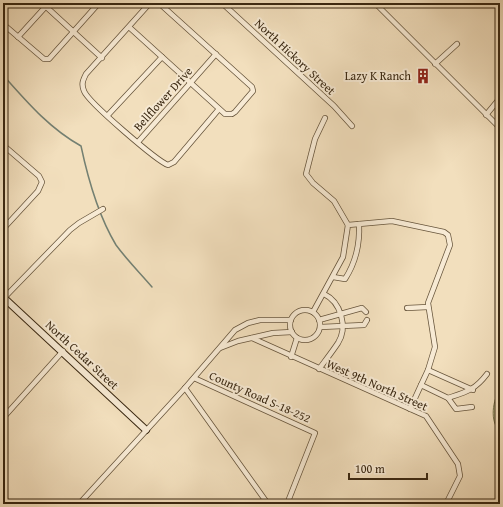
<svg xmlns="http://www.w3.org/2000/svg" width="503" height="507" font-family="'Gentium Book Plus',serif">
<style>
.green{fill:#bfc18e;stroke:#7c7450}
.lines{fill:none;stroke-linecap:round;stroke-linejoin:round}
.stream{stroke:#748072;stroke-width:1.5}
.street-casing{stroke:#67553c;stroke-width:6}
.secondary-casing{stroke:#392711;stroke-width:8}
.street{stroke:#f7ead4;stroke-width:4.5}
.secondary{stroke:#f7ead4;stroke-width:6}
.labels{text-anchor:middle;stroke-width:4;stroke-linejoin:round;paint-order:stroke}
.street-label{font-size:12px;fill:#392711;stroke:#f7ead4}
.poi-label{font-size:12px;fill:#392711;stroke:#f7ead4;text-anchor:end}
</style>
<rect width="100%" height="100%" fill="#f2dfbd"/>
<filter id="stains"><feTurbulence type="fractalNoise" baseFrequency=".005" numOctaves="4"/><feColorMatrix values="0 0 0 0 .2 0 0 0 0 .09 0 0 0 0 .02 0 0 0 .5 -.17"/></filter>
<radialGradient id="worn" r=".72"><stop offset=".6" stop-color="#630" stop-opacity="0"/><stop offset="1" stop-color="#630" stop-opacity=".3"/></radialGradient>
<path class="green" d="M500 388V432C489 420 493 401 500 388Z"/>
<g class="lines">
<path class="stream" d="M3 75C27 102 49 128 81 146 88 179 98 215 116 245 127 260 140 273 152 287"/>
<g class="street-casing">
<g id="street">
<path d="M42 3 102 58"/>
<path d="M150 3 86 74C83 80 81 84 84 91 88 102 157 161 168 165L174 162 219 109"/>
<path d="M222 3 334 106 352 126"/>
<path d="M375 3 500 128"/>
<path d="M3 24 44 59H49L99 3"/>
<path d="M129 27 225 114H232L235 112 253 91 252 87 159 3"/>
<path d="M18 37 49 3"/>
<path d="M435 64 457 44"/>
<path d="M108 115 162 57"/>
<path d="M486 115 500 98"/>
<path d="M325 118 315 139 306 174 313 183 334 201 348 225"/>
<path d="M138 142 216 54"/>
<path d="M3 145 39 176 42 182 38 191 3 229"/>
<path d="M333 277 345 279C356 262 360 244 359 224"/>
<path d="M4 298 70 230 79 223 103 209"/>
<path d="M407 308 428 307"/>
<circle cx="305" cy="325" r="15"/>
<path d="M313 312 343 257 348 225 392 221 444 232 448 235 450 245 428 303 435 347 428 370"/>
<path d="M319 320 362 308 366 312"/>
<path d="M321 327 364 325 367 320"/>
<path d="M252 338 426 416 458 464 460 476 446 504"/>
<path d="M220 348 238 341 273 333 292 332"/>
<path d="M291 357 297 338"/>
<path d="M319 369C325 361 332 352 338 343 348 327 341 302 324 294"/>
<path d="M194 378 315 433 287 504"/>
<path d="M421 385 428 370 473 390"/>
<path d="M185 388 268 504"/>
<path d="M448 398C466 392 475 390 487 374"/>
<path d="M410 409 421 385 448 398 456 409 472 407"/>
<path d="M3 418 63 351"/>
<path d="M79 504 185 388 235 330 248 323 260 320H291"/>
</g>
</g>
<g class="secondary-casing">
<path id="secondary" d="M3 297 146 430"/>
</g>
<use href="#street" class="street"/>
<use href="#secondary" class="secondary"/>
</g>
<defs>
<g id="building-bare" transform="scale(1.2)"><path d="M-4-6H4V6H1V3H-1V6H-4ZM-2.5-4.3h1.7v1.8h-1.7ZM.8-4.3h1.7v1.8H.8ZM-2.5-1h1.7V.8h-1.7ZM.8-1h1.7V.8H.8Z" fill="#8f2418" stroke="#f7ead4" stroke-width="2.5" paint-order="stroke"/></g>
</defs>
<g fill-rule="evenodd">
<use href="#building-bare" x="423" y="76"/>
</g>
<g class="labels">
<g class="street-label">
<text transform="translate(295 57) rotate(43)" y="4">North Hickory Street</text>
<text transform="translate(163 99) rotate(-48)" y="4">Bellflower Drive</text>
<text transform="translate(82 355) rotate(43)" y="4">North Cedar Street</text>
<text transform="translate(377 385) rotate(24)" y="4">West 9th North Street</text>
<text transform="translate(260 397) rotate(24)" y="4">County Road S-18-252</text>
</g>
<g class="poi-label">
<text x="411" y="80">Lazy K Ranch</text>
</g>
</g>
<rect width="503" height="507" fill="none" stroke="#f2dfbd" stroke-width="16"/>
<rect x="4" y="4" width="495" height="499" fill="none" stroke="#392711" stroke-width="2"/>
<rect x="8" y="8" width="487" height="491" fill="none" stroke="#392711"/>
<path d="M349 473v6h78v-6" fill="none" stroke="#392711" stroke-width="2"/>
<text x="355" y="473" font-size="12" fill="#392711" stroke="#f7ead4" stroke-width="3" paint-order="stroke">100 m</text>
<rect width="100%" height="100%" filter="url(#stains)"/>
<rect width="100%" height="100%" fill="url(#worn)"/>
</svg>
